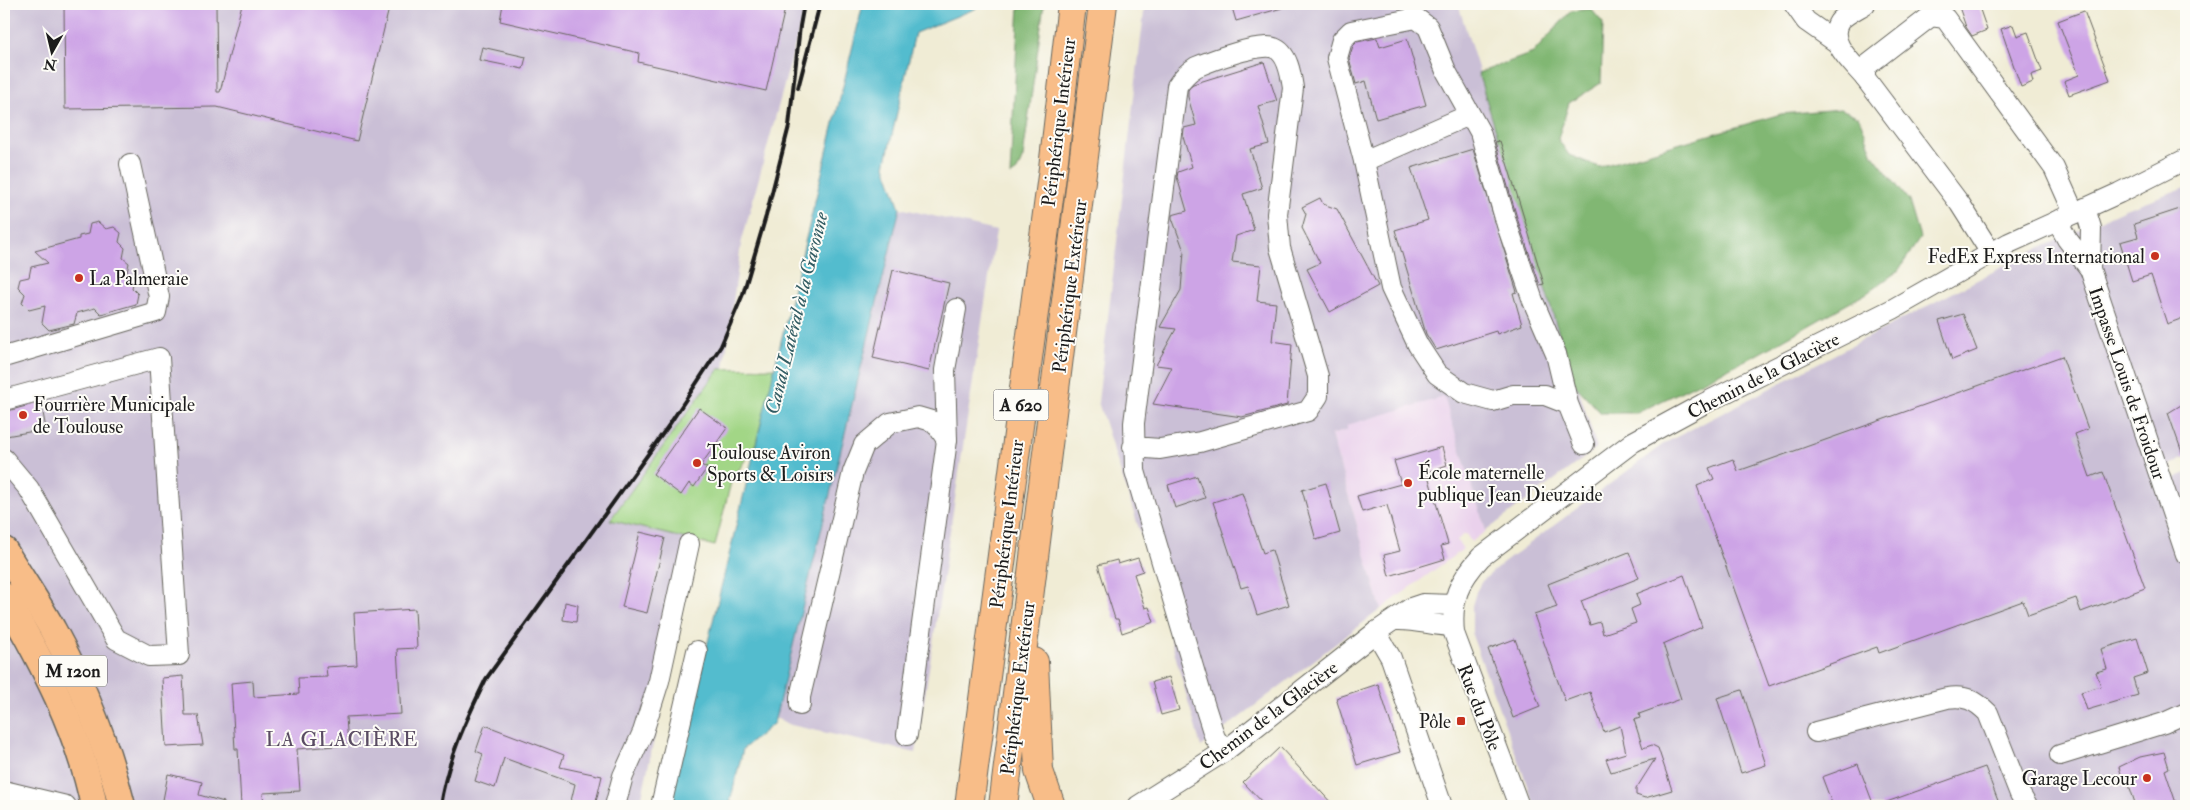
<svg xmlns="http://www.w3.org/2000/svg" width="2190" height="810" font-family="'IM FELL Double Pica',serif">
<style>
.built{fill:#ead1ec}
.industrial{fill:#cabfd6}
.green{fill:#a2d686;stroke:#5f7951}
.forest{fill:#81b773;stroke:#4e6a48}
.water{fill:#52bcce;stroke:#376c75}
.building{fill:#cda4e6}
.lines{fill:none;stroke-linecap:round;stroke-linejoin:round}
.minor-casing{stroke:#66655d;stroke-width:22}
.major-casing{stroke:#66655d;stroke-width:29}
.highway-casing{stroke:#66655d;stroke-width:30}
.minor{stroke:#fff;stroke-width:20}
.major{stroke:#f8bd88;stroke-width:26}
.highway{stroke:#f8bd88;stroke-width:28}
.rail{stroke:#1c1c1c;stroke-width:4}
.poi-dot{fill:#c8321e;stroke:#fdfcf7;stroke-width:2}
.labels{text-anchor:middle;stroke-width:4;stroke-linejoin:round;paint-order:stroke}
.shield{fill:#fdfcf7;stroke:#605f5e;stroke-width:1}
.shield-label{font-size:18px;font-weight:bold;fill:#1c1c1c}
.street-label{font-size:19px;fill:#1c1c1c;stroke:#fdfcf7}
.poi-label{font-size:19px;fill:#1c1c1c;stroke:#fdfcf7;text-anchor:start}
.water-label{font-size:20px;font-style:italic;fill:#325c63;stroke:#fdfcf7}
.neighbourhood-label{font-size:20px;letter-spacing:1px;fill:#5a4c63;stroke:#fdfcf7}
</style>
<rect width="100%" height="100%" fill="#fdfcf7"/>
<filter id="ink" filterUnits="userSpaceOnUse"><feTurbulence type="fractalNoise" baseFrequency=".02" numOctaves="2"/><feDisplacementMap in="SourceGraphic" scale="10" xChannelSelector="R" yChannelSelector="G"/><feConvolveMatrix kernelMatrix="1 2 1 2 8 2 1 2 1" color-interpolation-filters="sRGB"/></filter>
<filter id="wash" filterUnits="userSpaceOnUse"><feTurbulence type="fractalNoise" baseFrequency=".0096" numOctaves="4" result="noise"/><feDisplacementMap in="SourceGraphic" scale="20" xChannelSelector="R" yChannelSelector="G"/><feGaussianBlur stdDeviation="1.12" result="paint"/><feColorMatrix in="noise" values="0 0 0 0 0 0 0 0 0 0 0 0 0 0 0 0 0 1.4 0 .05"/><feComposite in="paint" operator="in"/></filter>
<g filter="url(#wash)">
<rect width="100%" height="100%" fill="#f0ecd5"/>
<path class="built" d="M1444 396 1486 531 1471 542 1466 534 1462 536 1457 540 1463 549 1381 609 1331 435 1347 430 1346 425Z"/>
<g class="industrial">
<path d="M4 4H806L741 244 709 477 640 806H4Z"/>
<path d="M1145 4H1458L1597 448 1486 531 1444 397 1347 425V430L1331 435 1381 609 1201 747 1144 544 1098 402Z"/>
<path d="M2186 187V456L2170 465 2174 479 2186 473V806H1535L1472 635V606L1476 592 1482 581 1502 564 1665 443 2025 255 2125 209Z"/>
<path d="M900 208 996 231 916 753 791 725 775 718Z"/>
</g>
<path class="green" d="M775 368 756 443 731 482 715 546 610 520 719 369Z"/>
<g class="forest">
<path d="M1019 4H1044L1023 157 1017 171 1010 176Z"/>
<path d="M1591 9 1603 23 1601 83 1569 103 1558 139 1569 155 1599 167 1781 114 1841 109 1859 117 1873 155 1909 201 1920 238 1898 271 1867 293 1758 354 1637 413H1601L1575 385 1478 73 1533 53 1571 11Z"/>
</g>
<path class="water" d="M863 4H987L915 33 885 166 900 208 774 723 743 749 730 802 745 806H668Z"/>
<g id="blocks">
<g class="building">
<path d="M64 4H216L217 92H220L242 4H390L357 141 217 107 65 109Z"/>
<path d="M503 4H786L766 91 638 62 639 53 500 21Z"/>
<path d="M1231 4H1282V8L1236 21Z"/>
<path d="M1958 4H1978L1987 30 1972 36 1966 27Z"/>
<path d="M2084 11 2110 80 2069 95 2064 81 2079 75 2058 21Z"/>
<path d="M2013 25 2017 36 2028 32 2042 71 2031 75 2033 82 2021 87 2001 29Z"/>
<path d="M1377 38 1380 47 1407 39 1426 105 1376 119 1366 81 1356 84 1349 58 1353 46 1357 42Z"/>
<path d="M482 47 526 57 523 69 479 60Z"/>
<path d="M1264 62 1277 101 1258 106 1269 144 1250 149 1262 188 1243 194 1254 230 1236 236 1232 262 1261 265 1257 301 1276 303 1272 341 1292 344 1287 405 1242 417 1153 404 1172 367 1156 365 1176 329 1160 327 1181 290 1184 251 1172 218V215L1187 211 1177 177 1178 172 1192 167 1183 137 1184 128 1196 125 1188 97V90L1193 84Z"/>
<path d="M1500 141 1518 198 1544 284 1540 285 1518 221 1495 142Z"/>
<path d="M1473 149 1517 292 1513 293 1522 325 1497 334 1496 331 1436 350 1426 334 1395 230 1428 220 1411 168Z"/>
<path d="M1320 198 1323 204 1337 209 1378 286 1330 312 1307 269 1320 263 1302 228 1306 214 1302 207Z"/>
<path d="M2186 207V317L2167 324 2151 275 2132 281 2120 242 2138 237 2134 224Z"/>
<path d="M98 222 106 229 114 227 121 233 119 242 125 248 123 258 129 263 127 272 134 279 132 288 138 294 136 304 101 314 95 308 77 313 74 324 49 330 42 323 45 306 29 310 22 303 25 294 18 287 20 279 29 277 31 267 48 263 35 251 79 239V236L88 234 90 224Z"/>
<path d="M893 270 949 283 929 371 873 358Z"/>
<path d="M1963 314 1977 350 1952 360 1939 321Z"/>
<path d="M2062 356 2088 429 2075 434 2090 477 2103 472 2145 588 2081 612 2076 598 2028 615 2023 601 1879 653 1877 647 1769 686 1697 486 1714 479 1709 468 1733 459 1738 471Z"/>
<path d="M41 402 46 429 6 436 4 412Z"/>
<path d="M2186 402V458H2184L2168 413Z"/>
<path d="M699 408 727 428 701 465 707 468 694 487 689 483 681 495 653 474Z"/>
<path d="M1442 447 1447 465 1427 472 1448 544 1441 546 1445 559 1389 576 1384 555 1400 551 1387 505 1362 512 1357 496 1401 484 1394 461Z"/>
<path d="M1197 476 1205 498 1175 508 1168 485Z"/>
<path d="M1326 483 1340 533 1316 540 1302 490Z"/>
<path d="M1242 493 1263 553 1272 550 1289 605 1257 615 1248 586 1241 588 1213 502Z"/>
<path d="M640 532 665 538 647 613 622 607Z"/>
<path d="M1629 552 1639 578 1581 601 1590 625 1600 622 1603 634 1636 623 1631 609 1640 605 1636 594 1684 575 1702 627 1663 644 1681 699 1639 714 1640 718 1634 720 1643 748 1652 745 1658 748 1672 790 1645 798 1636 795V789L1655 759 1611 772 1606 759 1626 753 1620 726 1604 732 1590 692 1565 701 1534 615 1557 607 1548 584Z"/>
<path d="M1138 558 1143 571 1134 574 1145 608 1149 607 1154 622 1122 633 1118 619H1115L1098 565 1117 560 1118 564Z"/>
<path d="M565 602 578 605 576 622 563 620Z"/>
<path d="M415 609 417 648 397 649 401 714 346 717 348 745 297 749 300 791 263 793 264 806H241L238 749H235L231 683 253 681 254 697 299 694 298 678 327 677 326 667 357 665 354 613Z"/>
<path d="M2137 638 2148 673 2133 678 2138 695 2087 710 2081 692 2101 686 2096 672 2107 669 2101 649Z"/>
<path d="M1515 639 1540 707 1513 718 1488 649Z"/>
<path d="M183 676 185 715H198L203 745 166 747 162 678Z"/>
<path d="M1169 677 1179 710 1161 715 1152 682Z"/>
<path d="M1378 684 1400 752 1357 765 1336 698Z"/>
<path d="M1742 690 1766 765 1741 773 1717 698Z"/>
<path d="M485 725 564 755 560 767 602 776 595 806 571 801 575 784 504 758 495 788 475 781 483 754 476 751Z"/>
<path d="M1280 747 1334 806H1266L1243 782Z"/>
<path d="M2164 752 2169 768 2165 770 2177 806H2136L2128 782 2124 784 2119 767 2140 757Z"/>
<path d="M1858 764 1874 806H1833L1822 777Z"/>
<path d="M1985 767 2000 806H1881V804Z"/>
<path d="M168 774 202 782 199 795 224 802 223 806H190L163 800Z"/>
</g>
</g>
</g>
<g filter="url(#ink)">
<use href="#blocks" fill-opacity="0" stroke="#66655d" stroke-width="1"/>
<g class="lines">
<g class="minor-casing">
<g id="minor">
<path d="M1794 4 1806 21 1836 42"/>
<path d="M1865 4C1857 9 1844 15 1839 22 1826 42 1854 64 1865 78"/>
<path d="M1364 161 1469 115"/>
<path d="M2085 208 2091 228 2090 269"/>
<path d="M2057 221 2067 239 2090 269 2186 554"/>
<path d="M1991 253 1960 204 1865 78V67L1931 16 1945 18 2054 168 2074 213"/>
<path d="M4 357 156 312 159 297 130 164"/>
<path d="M4 400 159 358 179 655 149 656 116 639 29 489 4 459"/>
<path d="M1568 404 1556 354 1533 301 1507 225 1480 132 1446 71 1428 27 1416 18 1351 31 1342 40 1337 58 1364 161 1391 288 1418 345 1437 374 1464 393 1493 401 1513 395H1545L1568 404 1584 444"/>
<path d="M1133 447 1160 449 1200 442 1308 411 1318 396V376L1280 248 1277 214 1293 88C1291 75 1288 53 1274 48 1261 42 1210 61 1196 67 1188 72 1182 78 1177 86L1134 423 1135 471 1201 694 1215 738 1225 751"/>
<path d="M1396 620C1416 619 1434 626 1453 626"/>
<path d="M1376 632 1391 658 1442 806"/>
<path d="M800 705V697L853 472 864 445 890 423 918 417 935 422 947 440"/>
<path d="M1816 732 1947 698C1965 695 1975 700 1988 713L2020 794 2027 806"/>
<path d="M907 735 947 440 945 370 956 309"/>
<path d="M2060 755 2164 723 2186 713"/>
<path d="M4 791 66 806"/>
<path d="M615 806 623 776 643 732 659 681 689 544"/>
<path d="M661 806 697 651"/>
<path d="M1138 806 1225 751 1376 632 1411 608 1423 604 1454 605"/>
<path d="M1519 806 1454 633C1451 599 1458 582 1481 557L1633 442 1703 404 1893 309 2009 243 2119 193 2186 159"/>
</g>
</g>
<g class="major-casing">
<g id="major">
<path d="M4 550C20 577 39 604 54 632 84 687 107 746 122 806"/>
<path d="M4 596C42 661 79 731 94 806"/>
</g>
</g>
<g class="highway-casing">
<g id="highway">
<path d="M1034 662 1039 771 1051 806"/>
<path d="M969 806 1053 168 1072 4"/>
<path d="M1003 806 1103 4"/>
</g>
</g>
<use href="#minor" class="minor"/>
<use href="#major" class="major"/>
<use href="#highway" class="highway"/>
<g class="rail">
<path d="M798 88 820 4"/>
<path d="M440 806C447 761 466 720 486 679L669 425 721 346 743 294 766 216 789 126 800 26 804 4"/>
</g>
</g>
</g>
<g class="poi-dot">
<circle cx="2155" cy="256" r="5"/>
<circle cx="79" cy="278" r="5"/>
<circle cx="23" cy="415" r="5"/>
<circle cx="697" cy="463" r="5"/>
<circle cx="1408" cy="483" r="5"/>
<rect x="1456" y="716" width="10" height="10" rx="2.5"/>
<circle cx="2147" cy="778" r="5"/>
</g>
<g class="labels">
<g class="shield">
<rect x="993.5" y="389.5" width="55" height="31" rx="4"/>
<rect x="39" y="655.5" width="68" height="31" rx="4"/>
</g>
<g class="shield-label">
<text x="1021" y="411">A 620</text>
<text x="73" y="677">M 120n</text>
</g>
<g class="street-label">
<text transform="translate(1058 122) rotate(-83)" y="7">Périphérique Intérieur</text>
<text transform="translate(1069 286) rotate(-83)" y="7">Périphérique Extérieur</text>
<text transform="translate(1763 375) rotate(-27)" y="7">Chemin de la Glacière</text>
<text transform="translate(2128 383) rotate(71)" y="7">Impasse Louis de Froidour</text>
<text transform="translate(1006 524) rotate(-83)" y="7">Périphérique Intérieur</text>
<text transform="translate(1017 688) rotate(-83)" y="7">Périphérique Extérieur</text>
<text transform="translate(1480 707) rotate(69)" y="7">Rue du Pôle</text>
<text transform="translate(1268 715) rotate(-37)" y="7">Chemin de la Glacière</text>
</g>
<g class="poi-label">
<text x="2145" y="263" text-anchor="end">FedEx Express International</text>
<text x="89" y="285">La Palmeraie</text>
<text x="33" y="411">Fourrière Municipale<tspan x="33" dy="22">de Toulouse</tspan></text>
<text x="707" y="459">Toulouse Aviron<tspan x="707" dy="22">Sports &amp; Loisirs</tspan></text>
<text x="1418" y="479">École maternelle<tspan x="1418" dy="22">publique Jean Dieuzaide</tspan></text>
<text x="1451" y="728" text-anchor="end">Pôle</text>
<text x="2137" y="785" text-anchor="end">Garage Lecour</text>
</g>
<g class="water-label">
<text transform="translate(796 313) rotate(-76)" y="7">Canal Latéral à la Garonne</text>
</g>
<g class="neighbourhood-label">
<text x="342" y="746">LA GLACIÈRE</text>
</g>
</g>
<rect width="2190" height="810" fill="none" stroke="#fdfcf7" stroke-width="20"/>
<g transform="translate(52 52) rotate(188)" stroke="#fdfcf7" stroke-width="4" paint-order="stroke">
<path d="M0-4L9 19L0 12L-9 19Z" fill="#1c1c1c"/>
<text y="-8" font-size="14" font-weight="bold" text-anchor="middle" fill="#1c1c1c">N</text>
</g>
</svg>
